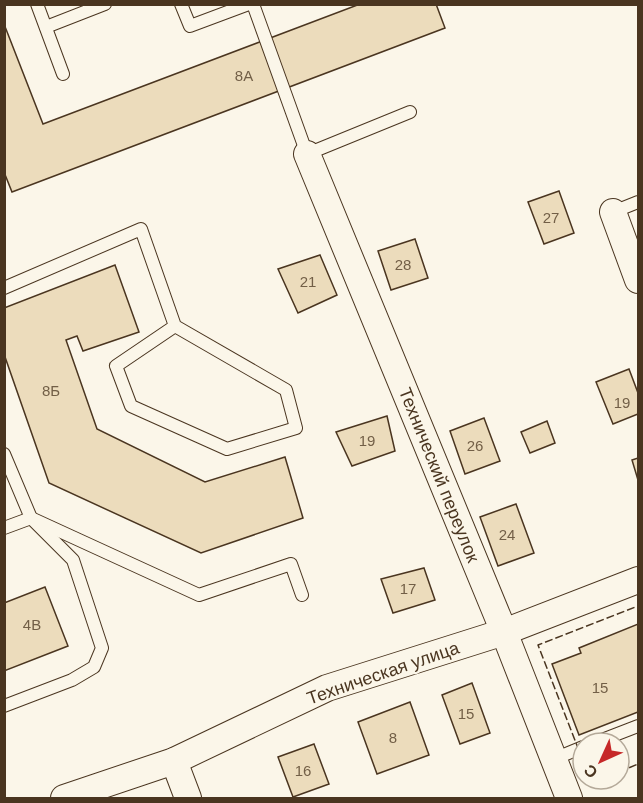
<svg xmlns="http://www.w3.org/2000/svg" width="643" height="803" font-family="Arial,sans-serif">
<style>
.building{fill:#ecdcbc;stroke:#4a3520;stroke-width:1.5}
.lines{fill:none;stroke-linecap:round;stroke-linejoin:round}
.service-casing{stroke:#4a3520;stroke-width:14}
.minor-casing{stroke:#4a3520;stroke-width:28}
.service{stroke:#fbf6e9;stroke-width:12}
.minor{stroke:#fbf6e9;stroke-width:26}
.fence{stroke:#4a3520;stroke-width:1.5;stroke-dasharray:8 3;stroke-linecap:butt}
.labels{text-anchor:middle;stroke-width:4.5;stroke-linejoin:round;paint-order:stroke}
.number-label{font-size:15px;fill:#725f47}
.street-label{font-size:18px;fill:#4a3520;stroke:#fbf6e9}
</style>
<rect width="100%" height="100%" fill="#fbf6e9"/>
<g class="building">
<path d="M360 4H436L445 28 12 192 4 172V24L43 124Z"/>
<path d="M559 191 574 233 544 244 528 202Z"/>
<path d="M415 239 428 278 391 290 378 251Z"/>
<path d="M320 255 337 295 298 313 278 269Z"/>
<path d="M115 265 139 332 83 351 77 336 66 340 97 429 205 482 285 457 303 518 201 553 49 483 4 354V308Z"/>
<path d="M629 369 638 393V414L613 424 596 382Z"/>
<path d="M387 416 395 451 352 466 336 432Z"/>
<path d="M484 418 500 461 465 474 450 431Z"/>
<path d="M547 421 555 443 530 453 521 432Z"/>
<path d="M638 458V480L632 460Z"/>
<path d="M516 504 534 553 498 566 480 517Z"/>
<path d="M424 568 435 600 393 613 381 579Z"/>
<path d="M45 587 68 646 4 671V603Z"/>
<path d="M638 624V712L579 735 552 664 581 653 579 648Z"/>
<path d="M472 683 490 733 460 744 442 695Z"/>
<path d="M410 702 429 755 377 774 358 722Z"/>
<path d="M314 744 329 784 293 797 278 757Z"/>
</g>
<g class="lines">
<g class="service-casing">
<g id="service">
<path d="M37 4 63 74"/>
<path d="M181 4 190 26 249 4"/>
<path d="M253 4 307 154 410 112"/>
<path d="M46 27 105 4"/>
<path d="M613 212 638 202"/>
<path d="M4 288 141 229 175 326 286 390 296 428 227 449 131 406 116 366 175 326"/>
<path d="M4 454 31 518 73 560 102 648 94 667 72 680 4 706"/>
<path d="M4 528 31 518 199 595 291 564 302 595"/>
<path d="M594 743 638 726"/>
<path d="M554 759 583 747"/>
</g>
</g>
<g class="minor-casing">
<g id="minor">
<path d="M307 154 504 632 569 798"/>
<path d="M613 212 638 280"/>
<path d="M174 761 188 798"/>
<path d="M64 798 174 761 327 688 504 632 638 580"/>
</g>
</g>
<use href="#service" class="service"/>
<use href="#minor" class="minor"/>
<g class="fence">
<path d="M583 761 538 645 638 606"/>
<path d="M619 772 638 764"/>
<path d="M590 779 591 782 600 779"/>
</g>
</g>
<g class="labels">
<g class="number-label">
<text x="244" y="81">8А</text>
<text x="551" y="223">27</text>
<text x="403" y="270">28</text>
<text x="308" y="287">21</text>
<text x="51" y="396">8Б</text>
<text x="622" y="408">19</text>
<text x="367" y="446">19</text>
<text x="475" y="451">26</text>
<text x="507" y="540">24</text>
<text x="408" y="594">17</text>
<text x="32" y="630">4В</text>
<text x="600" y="693">15</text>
<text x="466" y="719">15</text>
<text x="393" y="743">8</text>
<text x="303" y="776">16</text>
</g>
<g class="street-label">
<text transform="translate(439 475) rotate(68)" y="6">Технический переулок</text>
<text transform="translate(383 673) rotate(-19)" y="6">Техническая улица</text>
</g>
</g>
<rect width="643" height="803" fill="none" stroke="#4a3520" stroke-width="12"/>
<g transform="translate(601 761) rotate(225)"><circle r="28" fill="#fbf6e9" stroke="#b4a999" stroke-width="1.5"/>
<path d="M0-4.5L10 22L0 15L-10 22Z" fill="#c62828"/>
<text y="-9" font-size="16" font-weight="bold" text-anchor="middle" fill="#4a3520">С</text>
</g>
</svg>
